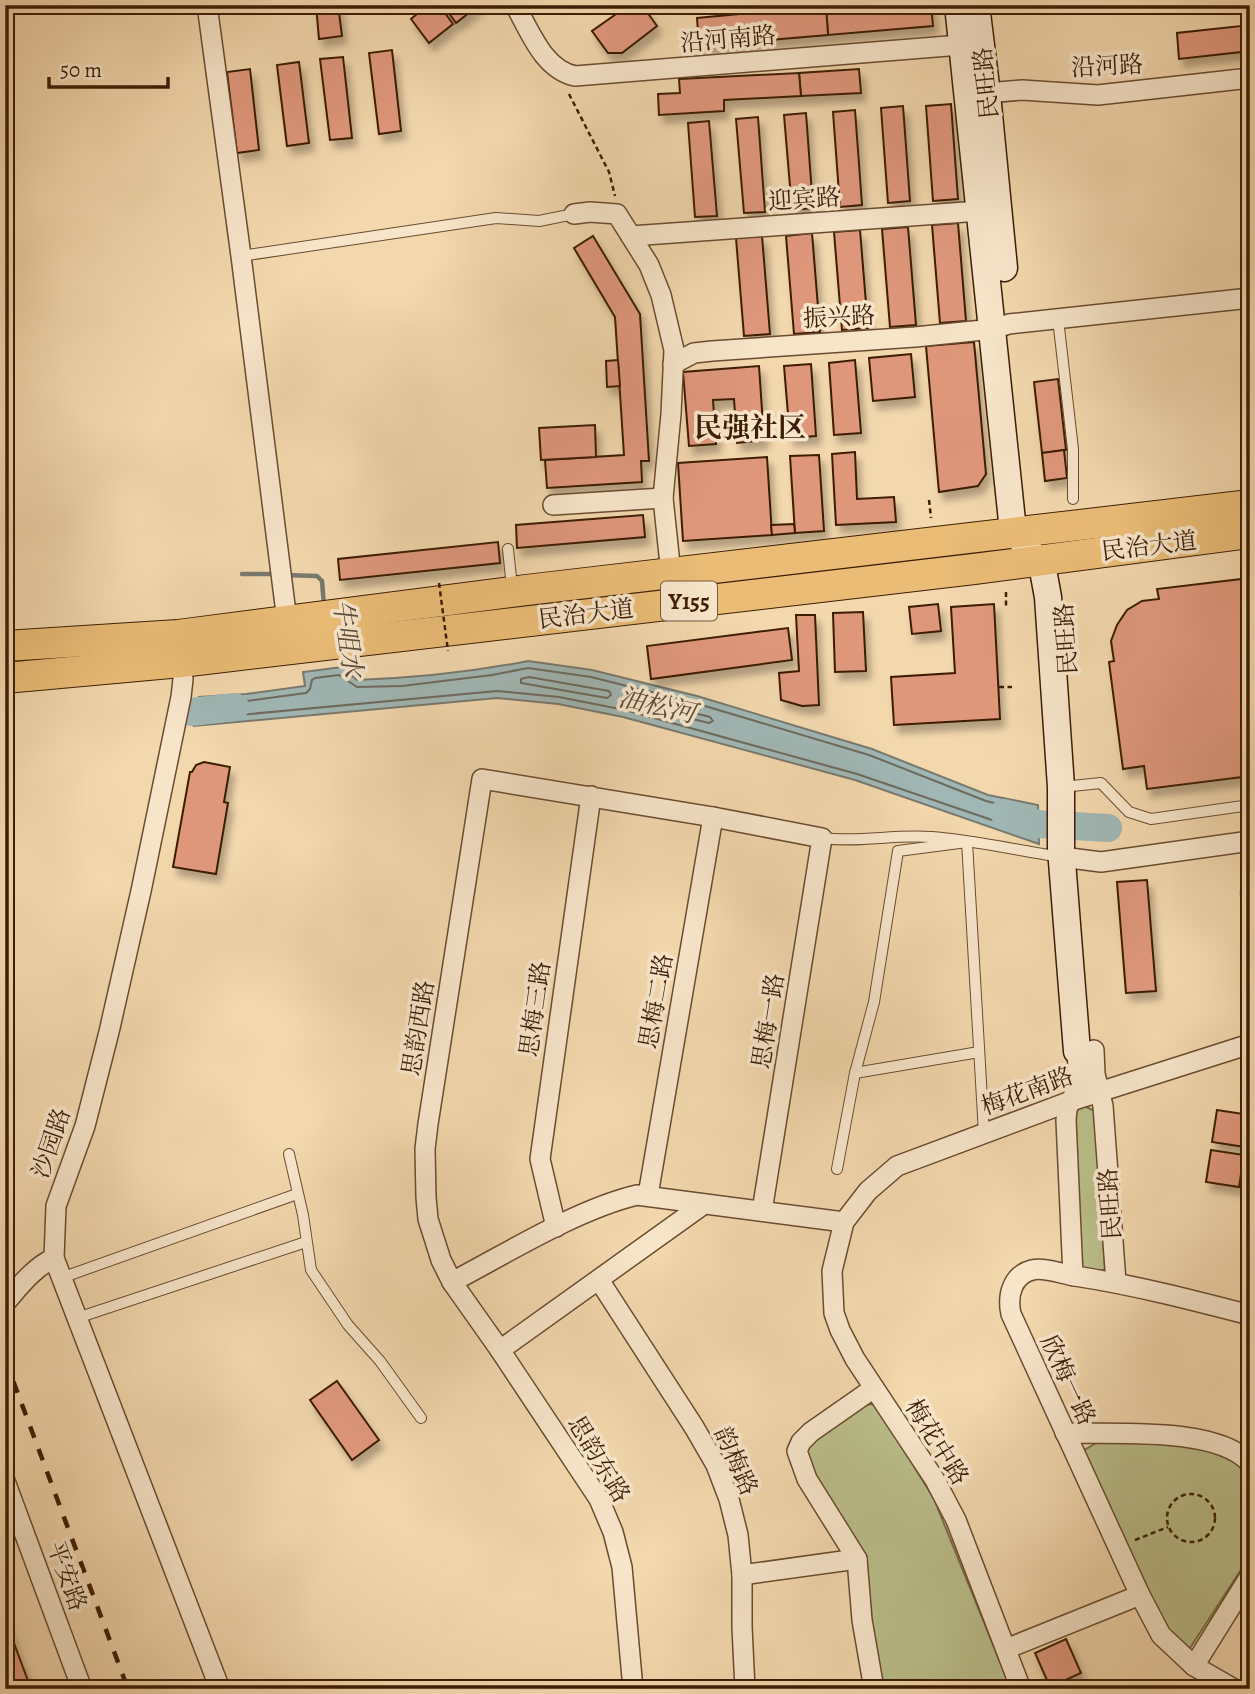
<svg xmlns="http://www.w3.org/2000/svg" width="1255" height="1694" font-family="Alegreya,'Noto Serif SC',serif">
<style>
.green{fill:#babe8a;stroke:#7b6e48;stroke-width:2}
.water{fill:#a0b7b5;stroke:#78796f;stroke-width:2}
.lines{fill:none;stroke-linecap:round;stroke-linejoin:round}
.shore{stroke:#6e6a5e;stroke-width:2}
.stream{stroke:#78796f;stroke-width:4.5}
.river{stroke:#a0b7b5;stroke-width:28}
.building{fill:#df977b;stroke:#3c1d06;stroke-width:2;filter:url(#shadow)}
.lane-casing{stroke:#6a4c30;stroke-width:12}
.street-casing{stroke:#6a4c30;stroke-width:22}
.secondary-casing{stroke:#3c1d06;stroke-width:29}
.primary-casing{stroke:#3c1d06;stroke-width:32}
.path{stroke:#3c1d06;stroke-width:2.5;stroke-dasharray:5 3.5;stroke-linecap:butt}
.lane{stroke:#f7e5ca;stroke-width:10}
.street{stroke:#f7e5ca;stroke-width:19}
.secondary{stroke:#f7e5ca;stroke-width:26}
.primary{stroke:#eabc76;stroke-width:30}
.rail{stroke:#3c1d06;stroke-width:4.5;stroke-dasharray:12 12;stroke-linecap:butt}
.path-bridge{stroke:#3c1d06;stroke-width:2.5;stroke-dasharray:5 3.5;stroke-linecap:butt}
.labels{text-anchor:middle;stroke-width:7;stroke-linejoin:round;paint-order:stroke}
.shield{fill:#f7e5ca;stroke:#745941;stroke-width:2}
.shield-label{font-size:23px;font-weight:bold;fill:#3c1d06}
.street-label{font-size:24px;fill:#3c1d06;stroke:#f7e5ca}
.water-label{font-size:26px;font-style:italic;fill:#5a4b3b;stroke:#f7e5ca}
.quarter-label{font-size:28px;font-weight:bold;fill:#3c1d06;stroke:#f7e5ca}
</style>
<defs>
<filter id="shadow"><feDropShadow dx="4.5" dy="8" stdDeviation="3.5" flood-color="#0004"/></filter>
</defs>
<rect width="100%" height="100%" fill="#f3d7ad"/>
<filter id="stains"><feTurbulence type="fractalNoise" baseFrequency=".00286" numOctaves="4"/><feColorMatrix values="0 0 0 0 .2 0 0 0 0 .09 0 0 0 0 .02 0 0 0 .5 -.17"/></filter>
<radialGradient id="worn" r=".72"><stop offset=".6" stop-color="#630" stop-opacity="0"/><stop offset="1" stop-color="#630" stop-opacity=".3"/></radialGradient>
<g class="green">
<path d="M1084 1106 1095 1111 1105 1269 1098 1272 1081 1269 1073 1113Z"/>
<path d="M872 1404 877 1406 934 1499 1011 1689H883L871 1626 867 1563 864 1553 812 1470 806 1450 813 1437 866 1405Z"/>
<path d="M1101 1440 1197 1444 1214 1448 1243 1466 1250 1480V1556L1188 1651 1167 1635 1083 1451Z"/>
</g>
<g class="water">
<path d="M528 661 592 670 697 696 872 749 988 795 1038 805 1039 844 855 780 623 717 558 704 497 698 194 726 199 697 246 694 305 686 303 672 342 667 357 680C414 678 472 672 528 661Z"/>
<path d="M1250 870V917C1238 902 1237 885 1250 870Z"/>
</g>
<g class="lines">
<g class="shore">
<path d="M528 668 591 677 695 703 869 755 986 801 1029 811 1031 813V830L1027 832 857 774 625 710 559 697 497 691 207 718 203 715 207 703 247 701 306 693 310 689 312 680 315 678 339 675 357 687 402 686 492 675Z"/>
<path d="M529 677 609 691 611 695 607 698 521 683V679Z"/>
<path d="M671 707 710 717 713 721 709 723 672 714 670 711Z"/>
</g>
<g class="stream">
<path d="M997 6 1002 5"/>
<path d="M242 574H277"/>
<path d="M285 575 317 576 322 581 324 606"/>
</g>
<g class="river">
<path d="M191 712 235 707"/>
<path d="M1004 813 1038 824 1108 828"/>
</g>
</g>
<g class="building">
<path d="M316 5H338L342 36 319 39Z"/>
<path d="M428 5H439L453 24 429 43 411 19Z"/>
<path d="M443 5H479L456 23Z"/>
<path d="M629 5H642L657 26 622 53H608L592 31Z"/>
<path d="M839 5H931L933 26 828 35 826 6Z"/>
<path d="M826 6 828 35 699 46 697 18Z"/>
<path d="M1250 25V51L1179 59 1177 33Z"/>
<path d="M392 50 401 131 379 134 369 53Z"/>
<path d="M343 57 352 138 330 140 320 59Z"/>
<path d="M299 62 309 143 287 146 277 65Z"/>
<path d="M250 69 259 150 237 153 227 72Z"/>
<path d="M859 69 861 93 801 96 799 73Z"/>
<path d="M799 73 801 96 724 100V111L659 115 658 94 680 93 679 79Z"/>
<path d="M951 104 958 199 933 201 926 106Z"/>
<path d="M903 106 910 201 888 203 881 108Z"/>
<path d="M855 110 862 205 840 207 833 112Z"/>
<path d="M806 113 813 208 792 210 784 115Z"/>
<path d="M758 117 765 212 744 213 736 119Z"/>
<path d="M709 121 717 216 695 217 688 123Z"/>
<path d="M958 223 966 321 940 323 932 225Z"/>
<path d="M908 227 916 325 890 327 882 229Z"/>
<path d="M860 230 868 328 842 330 834 232Z"/>
<path d="M812 233 820 332 794 334 786 236Z"/>
<path d="M593 236 640 314 649 461H641L642 482 547 488 545 460 624 455 615 317 574 248Z"/>
<path d="M762 236 770 334 744 336 736 238Z"/>
<path d="M974 342 986 474 978 486 939 492 926 346Z"/>
<path d="M911 354 915 397 873 401 869 358Z"/>
<path d="M618 360 620 386 607 387 606 361Z"/>
<path d="M855 360 861 433 834 435 829 363Z"/>
<path d="M811 364 816 436 790 438 784 366Z"/>
<path d="M759 366 764 440 737 443 734 399 713 400 716 444 689 446 683 372Z"/>
<path d="M1058 379 1066 450 1042 453 1034 382Z"/>
<path d="M595 425 596 457 541 460 539 428Z"/>
<path d="M1064 450 1067 478 1045 481 1042 453Z"/>
<path d="M855 452 857 499 894 497 896 522 836 525 832 454Z"/>
<path d="M819 455 824 531 795 533 790 456Z"/>
<path d="M767 457 772 535 683 541 678 463Z"/>
<path d="M643 515 645 537 517 548 516 525Z"/>
<path d="M794 524 795 533 772 535 771 525Z"/>
<path d="M498 542 500 563 340 580 338 559Z"/>
<path d="M1250 578V776L1147 789 1144 766 1123 769 1109 662 1114 661 1111 641 1117 625 1127 610 1142 601 1159 599 1157 589Z"/>
<path d="M938 604 941 631 912 634 909 607Z"/>
<path d="M994 604 1000 719 894 725 891 677 955 673 951 607Z"/>
<path d="M863 612 866 671 835 672 833 613Z"/>
<path d="M796 615H815L819 705 802 706 781 700 779 673 799 671Z"/>
<path d="M788 628 792 660 651 679 647 646Z"/>
<path d="M204 762 230 767 224 802 228 803 216 874 173 867 190 772H192L196 765Z"/>
<path d="M1147 880 1156 991 1126 993 1117 882Z"/>
<path d="M1217 1110 1250 1115 1245 1147 1212 1142Z"/>
<path d="M1211 1150 1244 1155 1239 1187 1206 1182Z"/>
<path d="M337 1381 379 1440 352 1460 310 1400Z"/>
<path d="M5 1619 31 1689H5Z"/>
<path d="M1066 1639 1081 1673 1050 1687 1035 1653Z"/>
</g>
<g class="lines">
<g class="lane-casing">
<g id="lane">
<path d="M782 6 785 5"/>
<path d="M241 256 496 218 539 221 574 214"/>
<path d="M1058 319 1073 449V499"/>
<path d="M508 549 512 587"/>
<path d="M1062 787 1101 783 1129 812 1151 819 1250 805"/>
<path d="M822 838C859 843 894 834 931 837 975 840 1019 851 1062 857"/>
<path d="M855 1073 979 1052"/>
<path d="M289 1154 303 1215 311 1270 348 1325 380 1361 421 1418"/>
<path d="M837 1169 855 1073 874 1002 898 851 967 842 984 1133"/>
<path d="M61 1278 297 1194"/>
<path d="M77 1318 306 1242"/>
</g>
</g>
<g class="street-casing">
<g id="street">
<path d="M207 5 241 256 287 621"/>
<path d="M515 5C530 31 543 69 575 76L973 44"/>
<path d="M975 94 1022 90 1098 95 1250 78"/>
<path d="M574 214 590 212 617 214 649 265 661 295 674 350 671 414 663 498 671 574"/>
<path d="M631 236 980 211"/>
<path d="M673 364 694 353 712 351 915 337 993 329 1009 324 1250 298"/>
<path d="M553 505 663 498"/>
<path d="M180 653 183 679 181 697 141 891 109 1032 85 1126 56 1206 54 1258 220 1689"/>
<path d="M1062 857 1101 862 1250 841"/>
<path d="M1094 1050 1095 1074 1103 1106 1116 1282"/>
<path d="M648 1195 713 817"/>
<path d="M556 1227 540 1159 591 796"/>
<path d="M1073 1276 1066 1120 1067 1109 1079 1084 1077 1051"/>
<path d="M599 1280 694 1427 716 1465 729 1499 738 1535 742 1575V1627L745 1689"/>
<path d="M452 1282C507 1253 578 1209 637 1195L844 1222"/>
<path d="M5 1303C20 1286 33 1268 54 1258"/>
<path d="M500 1350 704 1204"/>
<path d="M874 1388 811 1432 801 1442 797 1451 807 1479 857 1559 862 1620 874 1689"/>
<path d="M1065 1433C1115 1435 1216 1426 1250 1463"/>
<path d="M5 1481 82 1689"/>
<path d="M742 1575 857 1559"/>
<path d="M1006 1649 1140 1595"/>
<path d="M1194 1666 1250 1576"/>
<path d="M633 1689 622 1567 613 1532 599 1499 500 1350 452 1282 441 1260 428 1219 426 1197 425 1149 428 1124 482 779 713 817 822 838 762 1211"/>
<path d="M1021 1689 956 1520 935 1480 855 1359 840 1330 834 1313 832 1271 844 1222 868 1191 897 1166 1071 1101 1250 1044"/>
<path d="M1234 1689 1194 1666 1161 1635 1140 1595 1011 1314C1007 1296 1012 1275 1032 1270 1044 1267 1062 1274 1075 1276 1134 1285 1192 1300 1250 1315"/>
</g>
</g>
<g class="secondary-casing">
<g id="secondary">
<path d="M958 5 1012 521 1020 538 1043 570 1048 597 1061 787V849L1077 1051"/>
<path d="M976 5 987 94 1004 268"/>
</g>
</g>
<g class="primary-casing">
<g id="primary">
<path d="M5 646 178 635 526 590 1250 505"/>
<path d="M5 678 181 662 974 569 1250 533"/>
</g>
</g>
<g class="path">
<path d="M569 94 609 172 615 196"/>
<path d="M929 500 931 518"/>
<path d="M1006 592V609"/>
<path d="M999 687H1012"/>
<path d="M994 1108 1009 1101"/>
<circle cx="1191" cy="1518" r="24"/>
<path d="M1135 1540 1168 1527"/>
</g>
<use href="#lane" class="lane"/>
<use href="#street" class="street"/>
<use href="#secondary" class="secondary"/>
<use href="#primary" class="primary"/>
<path class="rail" d="M5 1359 128 1689"/>
<path class="path-bridge" d="M439 583 448 651"/>
</g>
<g class="labels">
<rect class="shield" x="661" y="581.5" width="56" height="39" rx="5"/>
<g class="shield-label">
<text x="689" y="609">Y155</text>
</g>
<g class="street-label">
<text transform="translate(728 39) rotate(-5)" y="8">沿河南路</text>
<text transform="translate(1107 66) rotate(-3)" y="8">沿河路</text>
<text transform="translate(986 83) rotate(-96)" y="8">民旺路</text>
<text transform="translate(804 199) rotate(-4)" y="8">迎宾路</text>
<text transform="translate(839 317) rotate(-3)" y="8">振兴路</text>
<text transform="translate(1149 546) rotate(-7)" y="8">民治大道</text>
<text transform="translate(586 614) rotate(-7)" y="8">民治大道</text>
<text transform="translate(1066 639) rotate(-94)" y="8">民旺路</text>
<text transform="translate(656 1001) rotate(-80)" y="8">思梅二路</text>
<text transform="translate(535 1009) rotate(-82)" y="8">思梅三路</text>
<text transform="translate(768 1021) rotate(-81)" y="8">思梅一路</text>
<text transform="translate(418 1028) rotate(-81)" y="8">思韵西路</text>
<text transform="translate(1027 1091) rotate(-20)" y="8">梅花南路</text>
<text transform="translate(51 1143) rotate(-71)" y="8">沙园路</text>
<text transform="translate(1110 1204) rotate(-94)" y="8">民旺路</text>
<text transform="translate(1068 1380) rotate(65)" y="8">欣梅一路</text>
<text transform="translate(937 1442) rotate(58)" y="8">梅花中路</text>
<text transform="translate(599 1459) rotate(59)" y="8">思韵东路</text>
<text transform="translate(736 1461) rotate(66)" y="8">韵梅路</text>
<text transform="translate(67 1576) rotate(70)" y="8">平安路</text>
</g>
<g class="water-label">
<text transform="translate(348 638) rotate(82)" y="9">牛咀水</text>
<text transform="translate(657 705) rotate(13)" y="9">油松河</text>
</g>
<g class="quarter-label">
<text x="750" y="437">民强社区</text>
</g>
</g>
<rect width="1255" height="1694" fill="none" stroke="#f3d7ad" stroke-width="28"/>
<rect x="7" y="7" width="1241" height="1680" fill="none" stroke="#3c1d06" stroke-width="3.5"/>
<rect x="14" y="14" width="1227" height="1666" fill="none" stroke="#3c1d06" stroke-width="2"/>
<path d="M49 77v10h119v-10" fill="none" stroke="#3c1d06" stroke-width="3.5"/>
<text x="60" y="77" font-size="21" fill="#3c1d06" stroke="#f7e5ca" stroke-width="5" paint-order="stroke">50 m</text>
<rect width="100%" height="100%" filter="url(#stains)"/>
<rect width="100%" height="100%" fill="url(#worn)"/>
</svg>
